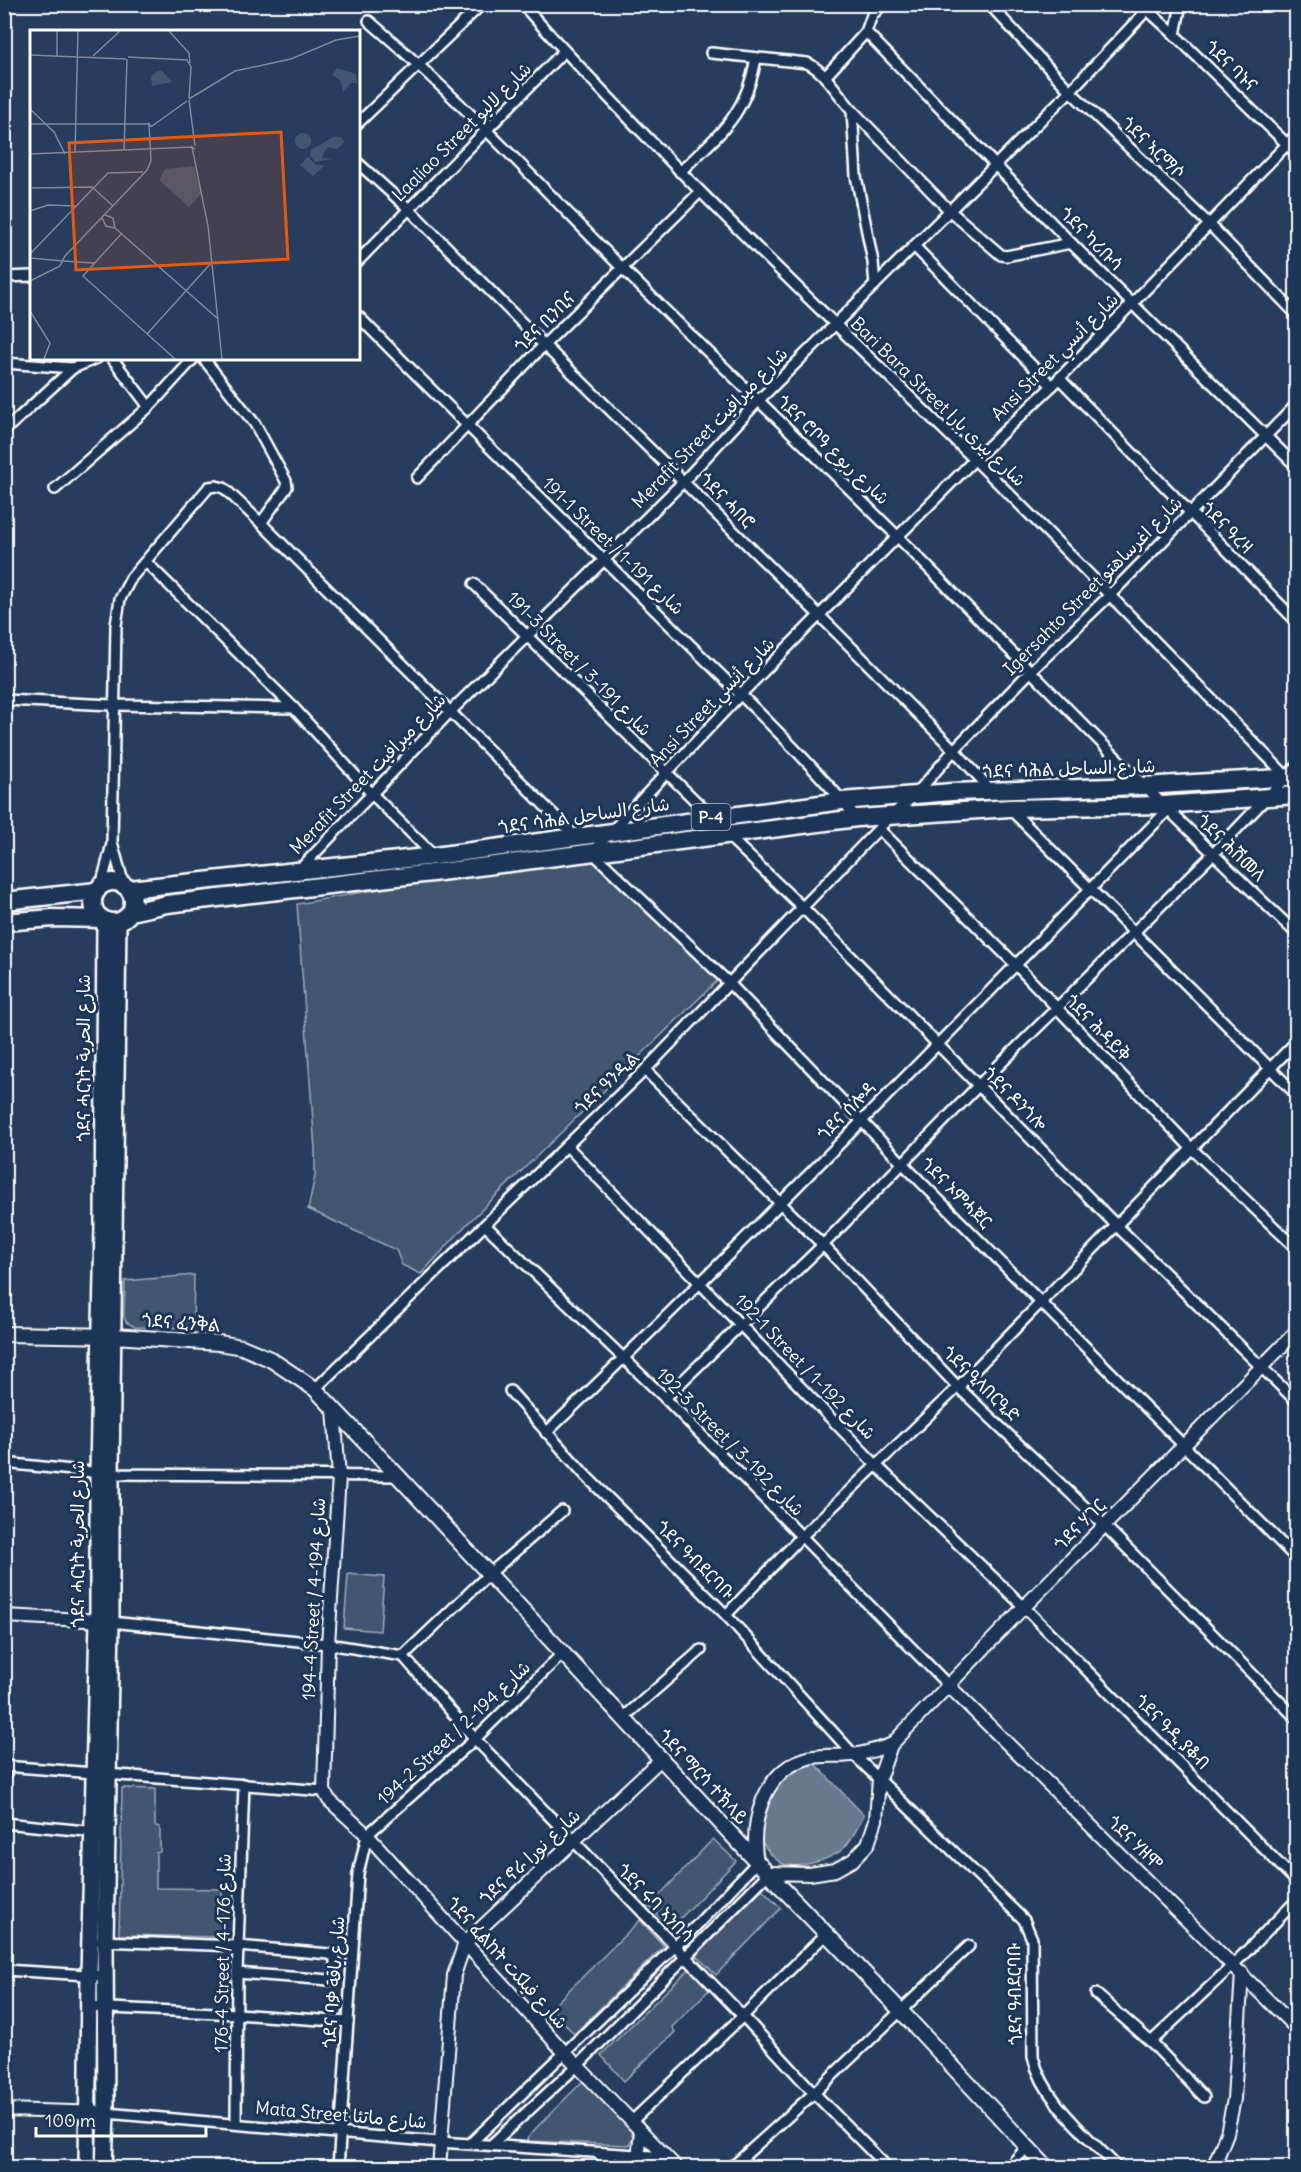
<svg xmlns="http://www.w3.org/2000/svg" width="1301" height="2172" font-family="Delius,'Playpen Sans Arabic','Noto Sans Ethiopic',sans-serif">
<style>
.green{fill:#425672;stroke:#a0aab8;stroke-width:1.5}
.water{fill:#67788e;stroke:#a4aebb;stroke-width:1.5}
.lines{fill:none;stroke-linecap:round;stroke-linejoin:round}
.minor-casing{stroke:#fff;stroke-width:14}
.tertiary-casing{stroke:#fff;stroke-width:16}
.secondary-casing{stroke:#fff;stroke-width:18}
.primary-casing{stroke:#fff;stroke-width:20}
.trunk-casing{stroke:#fff;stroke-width:21}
.minor{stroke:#1d3557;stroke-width:9}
.tertiary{stroke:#1d3557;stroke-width:12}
.secondary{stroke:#1d3557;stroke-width:14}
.primary{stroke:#1d3557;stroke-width:15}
.trunk{stroke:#1d3557;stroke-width:16}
.labels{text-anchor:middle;stroke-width:6;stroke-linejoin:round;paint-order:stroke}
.shield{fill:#1d3557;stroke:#bbc2cd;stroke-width:1.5}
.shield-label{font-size:16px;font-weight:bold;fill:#fff}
.street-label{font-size:18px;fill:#fff;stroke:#1d3557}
.inset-road{fill:none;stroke:#7d8b9e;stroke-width:1.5}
.view{fill:#e8590c;fill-opacity:0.15;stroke:#e8590c;stroke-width:3}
.inset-edge{fill:none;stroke:#fff;stroke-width:3}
</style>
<rect width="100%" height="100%" fill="#263d5e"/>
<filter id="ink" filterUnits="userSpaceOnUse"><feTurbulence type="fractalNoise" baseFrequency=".0167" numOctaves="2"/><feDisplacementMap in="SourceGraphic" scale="12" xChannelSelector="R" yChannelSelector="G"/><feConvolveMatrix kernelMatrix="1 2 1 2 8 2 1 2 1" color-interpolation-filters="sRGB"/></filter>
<g filter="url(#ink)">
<g class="green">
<path d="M591 851 719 979 467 1224 421 1274 402 1265 396 1250 308 1209 315 1176V1149L297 904Z"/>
<path d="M194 1275 193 1328 135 1327 126 1322 124 1316 125 1281Z"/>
<path d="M348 1574 384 1577 380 1631 344 1628Z"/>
<path d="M122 1788 155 1789V1826L160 1827V1852L156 1853V1888L222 1889V1937L119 1935Z"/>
<path d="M713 1839 736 1861 671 1928 649 1906Z"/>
<path d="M759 1886 781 1908 716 1975 694 1953Z"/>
<path d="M640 1920 664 1946 574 2034 551 2008Z"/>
<path d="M691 1967 711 1988 672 2027 675 2032 624 2081 601 2055Z"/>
<path d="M583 2081 630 2129 633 2138 629 2145 528 2141 527 2139 536 2128Z"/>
</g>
<path class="water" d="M815 1764 864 1815C858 1826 853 1839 844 1848 832 1859 797 1871 781 1863 773 1858 764 1847 760 1838 761 1801 777 1769 815 1764Z"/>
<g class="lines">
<g class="minor-casing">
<g id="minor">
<path d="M522 4C665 163 820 309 973 458 1079 562 1183 670 1287 777"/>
<path d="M989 4 1070 91 1210 225 1296 314"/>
<path d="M1141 4 1175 35 1296 153"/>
<path d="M369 21C459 98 539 184 622 268 713 358 807 446 898 537 1030 670 1160 805 1296 933"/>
<path d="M866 32 1071 243 1296 466"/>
<path d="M1175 35 1181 4"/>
<path d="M711 53 807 63C824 70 838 95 852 110"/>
<path d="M825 77 866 32 872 15 883 4"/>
<path d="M358 123 482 4"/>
<path d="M358 163 409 209 544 345 819 615 954 750 992 791"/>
<path d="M680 172C720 133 746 116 756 58"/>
<path d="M4 204V267"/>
<path d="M914 246 1052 386"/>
<path d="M358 261 564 51"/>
<path d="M4 277 32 276"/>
<path d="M875 285 873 262 856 176 852 110 950 211 1001 255 1006 256 1071 243"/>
<path d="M358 316C465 425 576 531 684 639 743 697 804 755 857 818"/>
<path d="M112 358 149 407"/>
<path d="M203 358 255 424 286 481 287 487 261 523"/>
<path d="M4 363 73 368"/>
<path d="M1059 378 1296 621"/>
<path d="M4 431 73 368 97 358"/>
<path d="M417 478 544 345 700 192"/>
<path d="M55 489 149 407 194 358"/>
<path d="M146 562 294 708 372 794 434 856"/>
<path d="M474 584 714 819"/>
<path d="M4 700 113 705 294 708"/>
<path d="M1010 809 1296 1094"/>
<path d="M879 829 1015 964 1191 1148 1296 1248"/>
<path d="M726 834 803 908 1116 1225 1296 1401"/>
<path d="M113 846 124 885"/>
<path d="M592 852 740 695 974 460 1052 386 1296 135"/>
<path d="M593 853 729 983 903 1164 1296 1558"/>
<path d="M299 870 451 711 684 481 759 400 1070 91 1147 10"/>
<path d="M101 886 112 844 116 625 120 599 131 578 209 487 216 486 224 488 261 523 576 837"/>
<path d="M645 1070 823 1245 958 1387 1105 1526 1296 1718"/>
<path d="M567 1146 876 1465 1024 1607 1296 1881"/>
<path d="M486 1226 665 1398 948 1685"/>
<path d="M315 1389 645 1070 891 816 916 794 954 750 1030 672 1110 595 1296 405"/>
<path d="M510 1391 586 1476 726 1615 854 1755 1024 1920 1032 1939 1033 2057C1044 2102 1087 2135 1118 2168"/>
<path d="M665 1398 823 1245 979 1085 1212 855 1296 767"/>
<path d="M546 1433C758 1230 962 1019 1168 810"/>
<path d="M4 1463 111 1474 398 1476"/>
<path d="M726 1615 801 1537 958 1387 1296 1042"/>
<path d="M111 1622 328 1644 403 1656"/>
<path d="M403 1656 475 1739 743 2016 814 2093 888 2168"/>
<path d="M403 1656 489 1574 562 1511"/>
<path d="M623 1718 701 1650"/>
<path d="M4 1766 324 1791"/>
<path d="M4 1782 6 1766"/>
<path d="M4 1823 96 1832"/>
<path d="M100 1941 238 1946 329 1954 335 1957V1976L330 1980 237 1973"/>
<path d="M4 1970 104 1976"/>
<path d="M1096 1994 1151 2042 1204 2097"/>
<path d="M89 2007 237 2014 348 2022"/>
<path d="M1151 2042 1234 1964 1296 1901"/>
<path d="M106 2113 439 2142 667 2157"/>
<path d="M632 2121 743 2016 826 1934"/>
<path d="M236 2123 237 1973 244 1784"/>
<path d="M471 2143 695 1927 757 1862"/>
<path d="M491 2145 577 2066 769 1873"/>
<path d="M338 2168 358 1874 367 1835 475 1739 562 1654"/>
<path d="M731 2168 814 2093 969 1946"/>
<path d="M1008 2168 1028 2146"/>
</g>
</g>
<g class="tertiary-casing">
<g id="tertiary">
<path d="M334 1409 339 1477 328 1644 324 1791 329 1800 367 1835 564 2052 677 2168"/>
<path d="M4 1616 105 1621"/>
<path d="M948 1685 1296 2028"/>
<path d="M757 1862C750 1823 763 1772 805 1759 819 1754 836 1757 851 1755 864 1754 878 1749 891 1745"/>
<path d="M769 1873 810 1874 835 1870 853 1860 868 1844 876 1820 879 1779 891 1745 1024 1607 1296 1332"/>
<path d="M4 2110 106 2113"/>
<path d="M601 2154 615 2168"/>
<path d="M439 2168 454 1975 465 1943 662 1758"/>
<path d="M637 2168 641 2131"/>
<path d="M1213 2168 1227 2133 1234 2099 1242 1973"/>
</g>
</g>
<g class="secondary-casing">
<path id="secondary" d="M4 1334 114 1336 219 1343 242 1347 270 1359 315 1389 398 1476 757 1862 900 2010 1047 2168"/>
</g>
<g class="primary-casing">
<g id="primary">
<path d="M87 2168 89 1976 98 1621V1473L103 1224 105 920"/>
<path d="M104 2168 106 2113 105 1941 111 1622V1474L118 922"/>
</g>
</g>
<g class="trunk-casing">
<g id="trunk">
<circle cx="113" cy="902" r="20"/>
<path d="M129 889 435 856 842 801 952 792 1143 786 1296 777"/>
<path d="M4 901 97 891"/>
<path d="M131 912 167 904 440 872 857 818 1010 808 1163 805 1296 795"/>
<path d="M4 922 53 918 103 919"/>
</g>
</g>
<use href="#minor" class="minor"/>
<use href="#tertiary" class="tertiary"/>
<use href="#secondary" class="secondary"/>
<use href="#primary" class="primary"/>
<use href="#trunk" class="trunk"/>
</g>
</g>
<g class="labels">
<rect class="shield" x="691.5" y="804" width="39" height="26" rx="4.5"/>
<g class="shield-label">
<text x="711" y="823">P-4</text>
</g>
<g class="street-label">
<text transform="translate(1231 66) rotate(44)" y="6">ጎደና ባኑና</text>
<text transform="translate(462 132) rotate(-45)" y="6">Laaliao Street شارع لاليو</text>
<text transform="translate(1153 148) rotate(44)" y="6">ጎደና ኣርማሶ</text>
<text transform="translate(1091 239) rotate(45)" y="6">ጎደና ካሪቡሳ</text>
<text transform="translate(545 322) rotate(-45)" y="6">ጎደና ቢንቢና</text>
<text transform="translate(1055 357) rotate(-45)" y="6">Ansi Street شارع أنسي</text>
<text transform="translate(938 402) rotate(44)" y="6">Bari Bara Street شارع بيرى بارا</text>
<text transform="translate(710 428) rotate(-46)" y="6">Merafit Street شارع ميرافيت</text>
<text transform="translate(833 450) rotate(44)" y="6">ጎደና ሮቦዓ شارع ربوع</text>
<text transform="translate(727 501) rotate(45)" y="6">ጎደና ሓበሮ</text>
<text transform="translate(1227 528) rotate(45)" y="6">ጎደና ዓረዛ</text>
<text transform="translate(613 546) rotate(44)" y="6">191-1 Street / شارع 191-1</text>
<text transform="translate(1093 586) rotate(-45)" y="6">Igersahto Street شارع اغرساهتو</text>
<text transform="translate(579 664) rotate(45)" y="6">191-3 Street / شارع 191-3</text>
<text transform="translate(712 702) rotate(-46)" y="6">Ansi Street شارع أنسي</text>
<text transform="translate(1069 769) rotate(-2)" y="6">ጎደና ሳሕል شارع الساحل</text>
<text transform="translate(368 774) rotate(-46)" y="6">Merafit Street شارع ميرافيت</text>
<text transform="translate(584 816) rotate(-8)" y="6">ጎደና ሳሕል شارع الساحل</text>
<text transform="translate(1231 848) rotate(44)" y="6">ጎደና ሕሽመለ</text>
<text transform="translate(1098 1028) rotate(46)" y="6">ጎደና ሕዳይቅ</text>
<text transform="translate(84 1058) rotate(-90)" y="6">ጎደና ሓርነት شارع الحرية</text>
<text transform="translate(607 1083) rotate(-44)" y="6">ጎደና ዓንዲል</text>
<text transform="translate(1015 1099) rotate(45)" y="6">ጎደና ዶንጎሎ</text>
<text transform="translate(847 1111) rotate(-45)" y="6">ጎደና ሰሎዳ</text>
<text transform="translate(956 1193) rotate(45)" y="6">ጎደና ኦምሓጀር</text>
<text transform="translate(181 1323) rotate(4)" y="6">ጎደና ፈንቅል</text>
<text transform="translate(805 1367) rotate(46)" y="6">192-1 Street / شارع 192-1</text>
<text transform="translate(981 1384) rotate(44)" y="6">ጎደና ዒላበርዒድ</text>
<text transform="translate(730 1442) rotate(45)" y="6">192-3 Street / شارع 192-3</text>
<text transform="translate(1080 1525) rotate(-45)" y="6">ጎደና ሃገር</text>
<text transform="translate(78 1544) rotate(-90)" y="6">ጎደና ሓርነት شارع الحرية</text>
<text transform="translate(695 1560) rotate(45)" y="6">ጎደና ዓብደርባቡ</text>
<text transform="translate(314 1599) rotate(-87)" y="6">194-4 Street / شارع 194-4</text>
<text transform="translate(1172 1732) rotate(45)" y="6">ጎደና ዓዲ ያቆብ</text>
<text transform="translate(454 1733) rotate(-43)" y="6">194-2 Street / شارع 194-2</text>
<text transform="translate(703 1777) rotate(47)" y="6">ጎደና ማርሳ ተኽላይ</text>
<text transform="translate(1135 1843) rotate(44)" y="6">ጎደና ሃዘሞ</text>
<text transform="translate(530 1857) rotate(-43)" y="6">ጎደና ኖራ شارع نورا</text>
<text transform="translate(655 1903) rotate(46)" y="6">ጎደና ሩባ ኣንበሳ</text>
<text transform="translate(223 1953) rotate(-89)" y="6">176-4 Street / شارع 176-4</text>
<text transform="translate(507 1963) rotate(48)" y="6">ጎደና ፈልከት شارع فيلكت</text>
<text transform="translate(334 1982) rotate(-86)" y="6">ጎደና ባቃ شارع باقة</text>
<text transform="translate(1015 1994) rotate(-91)" y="6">ጎደና ዓብደርባቡ</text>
<text transform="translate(341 2115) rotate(5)" y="6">Mata Street شارع ماتئا</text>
</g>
</g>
<g transform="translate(30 30)">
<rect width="330" height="330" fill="#263d5e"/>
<path d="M307 38 326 44 327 53H321L313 62 311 51 302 45ZM128 41H132L142 52 122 56 121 46ZM265 111a8 8 0 1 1 16 0a8 8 0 1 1-16 0ZM303 107H311L314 112 307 119 298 117 293 124 292 128 302 129 285 132 280 125 281 120ZM278 127 286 135H295L283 146 270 135ZM164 136 171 164 159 177 129 150 135 139Z" fill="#425672"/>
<path class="inset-road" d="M139 1 159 23 160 33M0 25 96 29M27 26V1M63 26 90 1M98 27 157 30 161 37 159 69M159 69 205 41 261 29 306 10 330 6M159 70 165 116M0 79 24 102 35 124M0 94H120M122 96 157 71M165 119 162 117 178 196 192 329M94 120 97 29M45 122 48 1M0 124 162 117M2 158 62 157 83 176M0 181 18 175 47 176M0 182V160M75 185 83 188 85 198M72 188 76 196 85 198M85 198 187 288M92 203 53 246 145 329M0 224 78 143 113 142M0 228 33 231M33 231 64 233M0 251 30 236 35 226 117 140 121 131 119 94 122 97M0 281 20 313 14 329M117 304 182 232"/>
<path class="view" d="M251 102 258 229 46 240 39 113Z"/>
<rect width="330" height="330" class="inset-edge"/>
</g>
<rect width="1301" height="2172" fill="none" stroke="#1d3557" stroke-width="24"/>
<rect x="12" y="12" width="1277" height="2148" fill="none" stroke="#fff" stroke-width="2" filter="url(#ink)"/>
<path d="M36 2127v9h170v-9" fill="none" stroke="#ffffff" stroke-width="3"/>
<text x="45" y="2127" font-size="18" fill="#ffffff" stroke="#1d3557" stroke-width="4.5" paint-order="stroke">100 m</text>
</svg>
